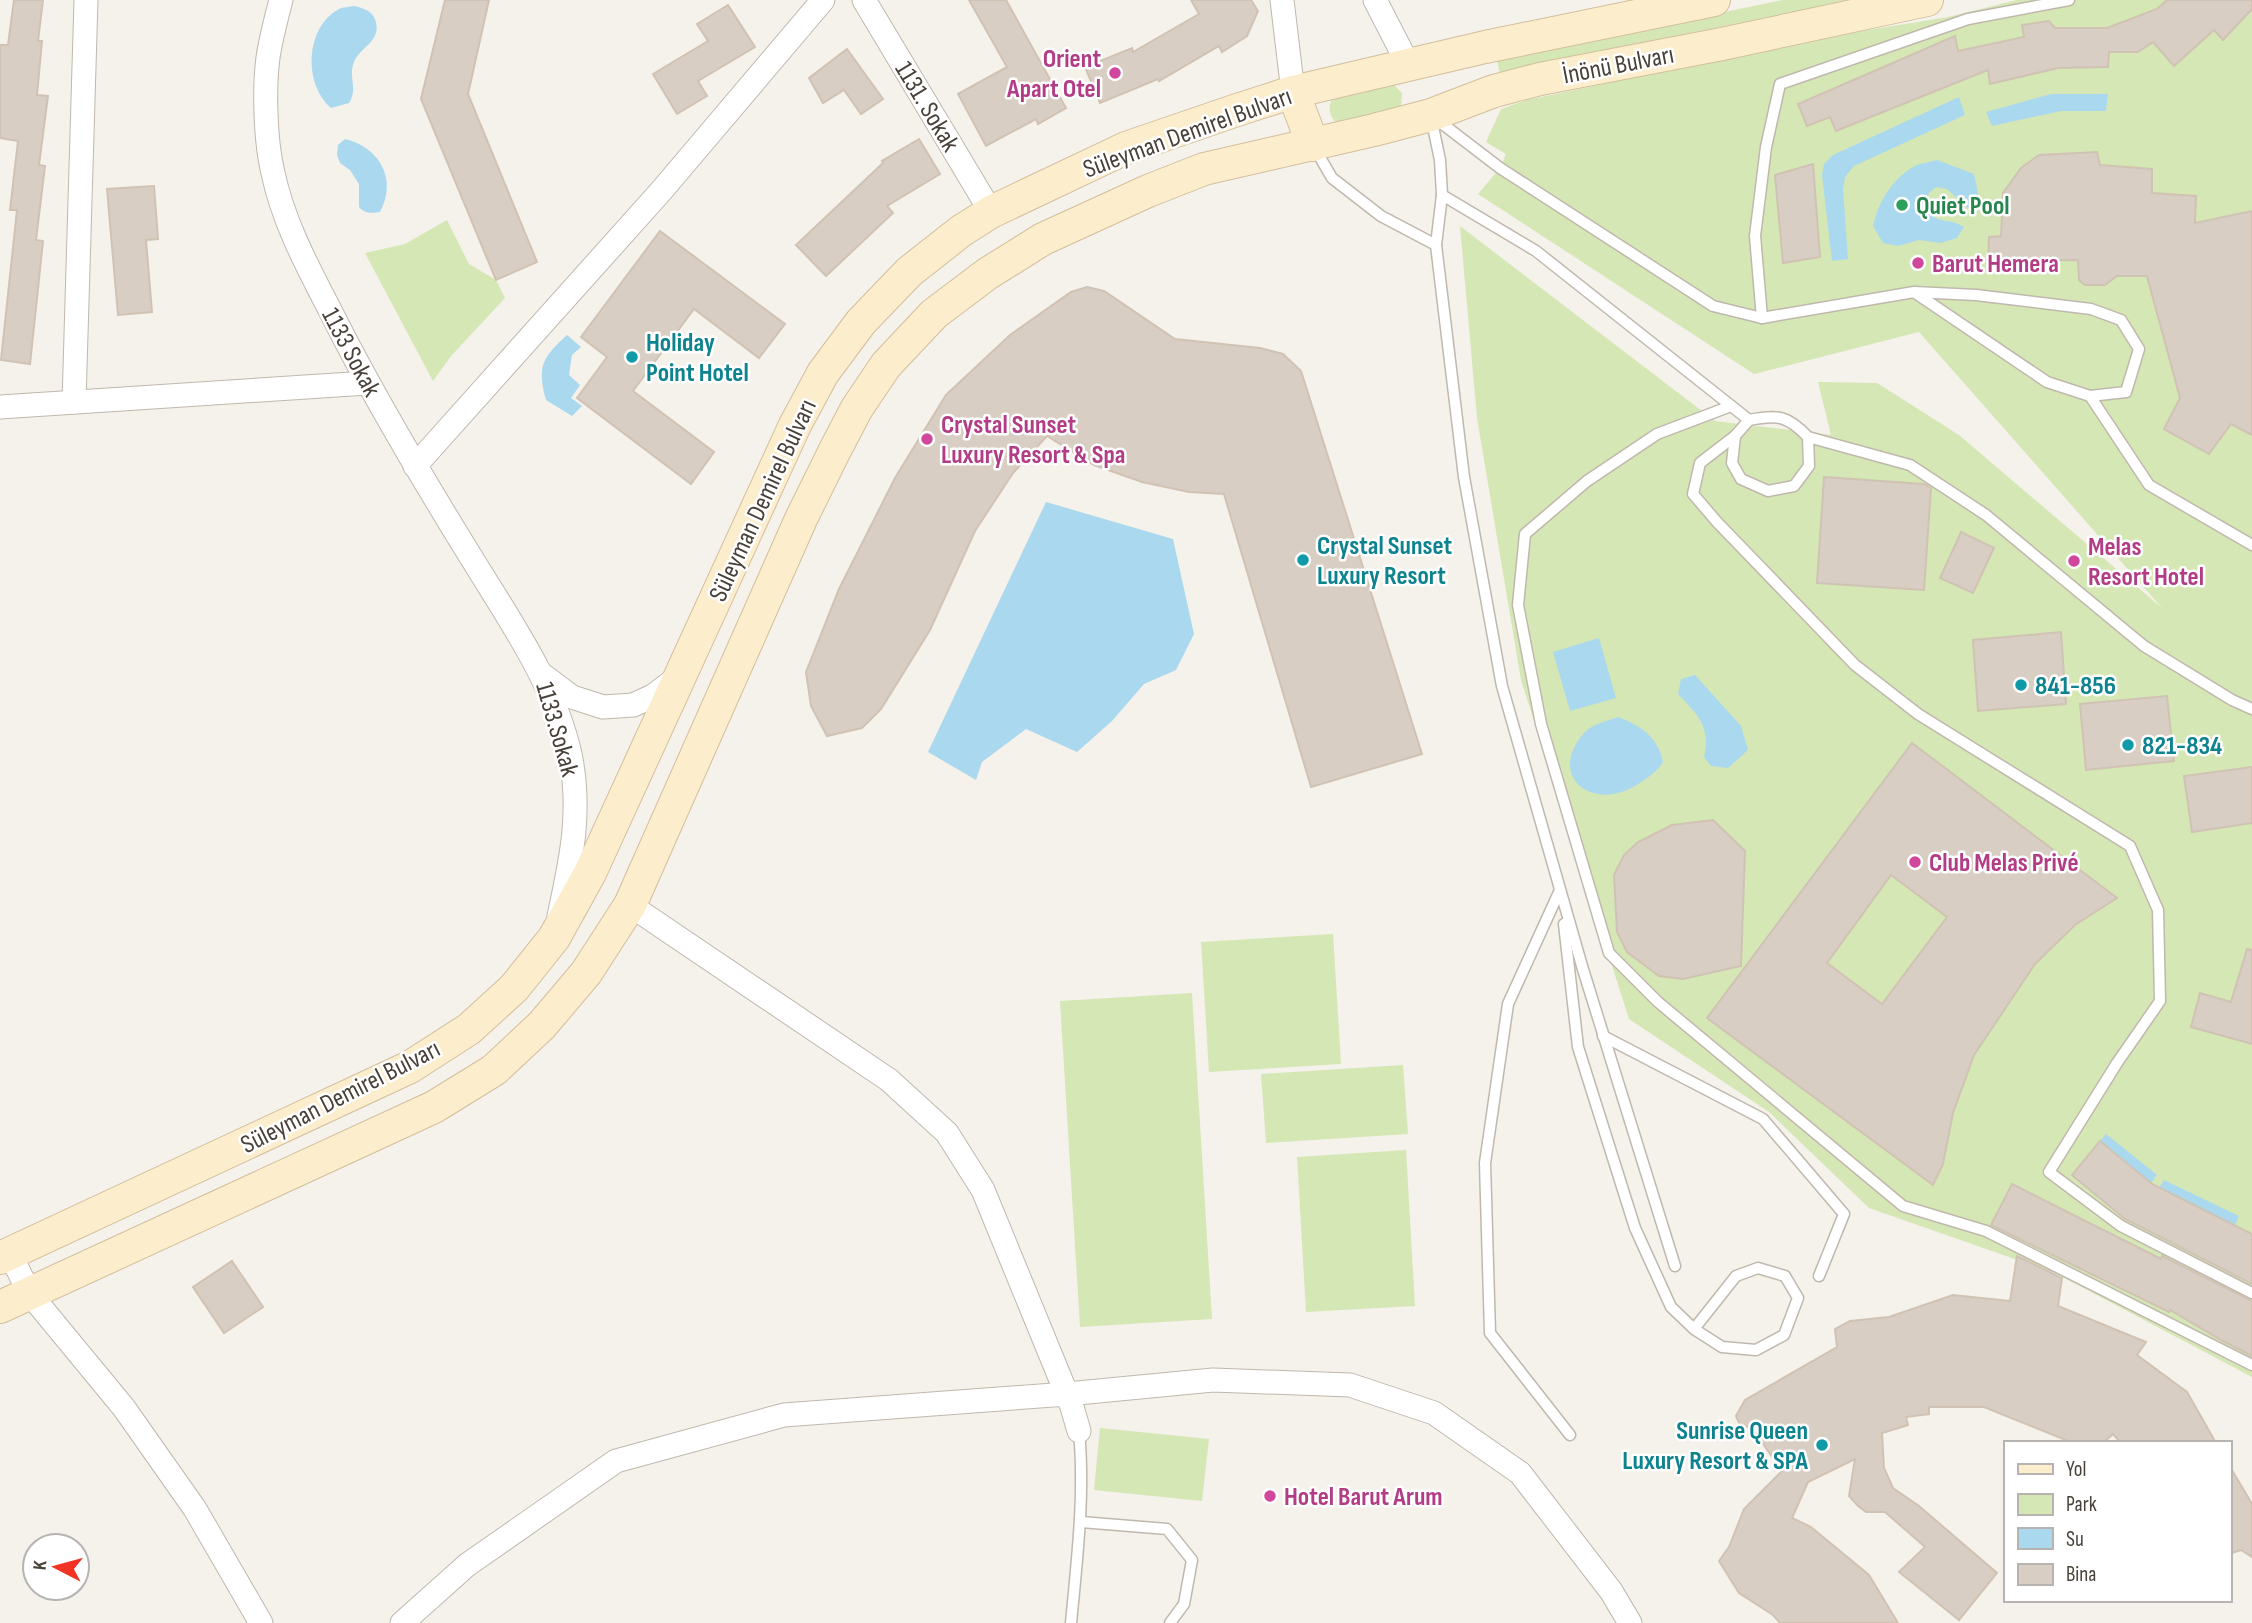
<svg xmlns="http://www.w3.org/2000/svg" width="2252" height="1623" font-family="'Sofia Sans Condensed',sans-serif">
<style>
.green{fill:#d5e7b5}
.water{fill:#aad8ee}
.building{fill:#d9cec3;stroke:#d0c3b4;stroke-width:2;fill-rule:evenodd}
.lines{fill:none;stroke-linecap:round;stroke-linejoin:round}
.service-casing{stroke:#c0b8ad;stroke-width:13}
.minor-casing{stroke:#c0b8ad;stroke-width:25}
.secondary-casing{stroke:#d2bf9c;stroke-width:34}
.service{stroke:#fff;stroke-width:10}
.minor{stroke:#fff;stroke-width:23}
.secondary{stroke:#fcedcd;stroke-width:32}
.hotel-dot{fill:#d1479c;stroke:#fff;stroke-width:2.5}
.leisure-dot{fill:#2e9e5b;stroke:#fff;stroke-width:2.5}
.culture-dot{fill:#0f9aa8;stroke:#fff;stroke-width:2.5}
.labels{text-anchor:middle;stroke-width:5;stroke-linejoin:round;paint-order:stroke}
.hotel-label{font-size:26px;font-weight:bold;fill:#b23c85;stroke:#fff;text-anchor:start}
.street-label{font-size:26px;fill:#484139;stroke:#fff}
.leisure-label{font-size:26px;font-weight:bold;fill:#27864d;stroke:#fff;text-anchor:start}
.culture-label{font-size:26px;font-weight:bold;fill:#0d838f;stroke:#fff;text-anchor:start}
</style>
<rect width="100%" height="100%" fill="#f5f1eb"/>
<g class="green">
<path d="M1783 0H1851L1542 64 1500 75 1497 59Z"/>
<path d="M2017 0H2252V1377L2055 1273 1869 1208 1769 1112 1629 1019 1521 680 1477 418 1460 226 1715 421 1831 435 1818 382 1877 383 1959 435 2162 608 1919 332 1754 374 1478 194 1500 168 1506 154 1486 142 1501 109 1527 100 1844 34 1948 17Z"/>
<path d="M1393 84 1402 93 1401 107 1397 112 1336 123C1329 115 1328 108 1332 99Z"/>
<path d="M447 220 469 264 496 280 505 298 451 356 433 381 365 253 405 244Z"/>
<path d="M1333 934 1341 1064 1209 1072 1201 942Z"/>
<path d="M1192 993 1212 1319 1080 1327 1060 1001Z"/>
<path d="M1403 1065 1408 1134 1266 1143 1261 1074Z"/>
<path d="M1406 1150 1415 1306 1306 1312 1297 1157Z"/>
<path d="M1100 1428 1209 1439 1202 1501 1094 1490Z"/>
</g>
<g class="water">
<path d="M355 6C365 9 373 11 376 22 381 43 358 47 353 65 349 78 358 90 349 103L331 108C303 84 305 27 339 9 343 7 350 7 355 6Z"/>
<path d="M2051 94H2108L2106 111H2061L1992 126 1986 112Z"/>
<path d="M1959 97 1965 115 1854 166 1845 177 1843 189 1848 259 1832 261 1822 175 1824 164 1833 155Z"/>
<path d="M345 139C379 147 398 179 380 212 371 213 365 214 359 207V184L350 170 340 163 337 155 338 145Z"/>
<path d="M1937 160 1974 174 1980 203 1968 208 1947 189 1936 187 1929 193 1924 206C1938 227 1946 216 1964 227L1957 238 1940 243 1919 240 1898 246 1883 243 1873 226C1878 203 1893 177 1915 166 1921 163 1930 162 1937 160Z"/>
<path d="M567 335 581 347 572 355 569 375 580 385 571 398 582 406 572 416 546 400C537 366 542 358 567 335Z"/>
<path d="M1046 502 1173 539 1194 634 1176 670 1144 684 1112 721 1077 752 1026 729 982 762 976 780 928 752Z"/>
<path d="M1599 638 1616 698 1570 711 1553 652Z"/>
<path d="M1695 675 1741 726 1748 750 1728 768 1711 766 1704 757C1711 727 1698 715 1678 694L1681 679Z"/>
<path d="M1618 717C1640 725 1659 738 1663 762 1656 773 1646 779 1635 786 1590 812 1547 775 1584 733 1592 724 1607 721 1618 717Z"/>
<path d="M2106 1134 2157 1175 2151 1183 2100 1141Z"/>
<path d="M2164 1180 2239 1216 2235 1225 2159 1188Z"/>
</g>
<g class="building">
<path d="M14 0H43L38 41H42L37 95 48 96 39 165 45 166 36 240 43 241 30 364 1 360 17 210H10L18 141 0 138V45H8Z"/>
<path d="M445 0H489L468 94 537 262 496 280 421 99Z"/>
<path d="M969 0H1006L1066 108 1038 124 1036 119 986 146 958 94 1007 67Z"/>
<path d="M1191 0H1251L1258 11 1247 36 1222 52 1219 46 1159 81 1158 79 1100 103 1085 67 1132 48 1133 52 1199 14Z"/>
<path d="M2167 0H2252V9L2223 40 2214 30 2174 66 2153 42 2138 52H2109L2108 67 2058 68 1990 84 1988 70 1836 131 1830 117 1807 126 1798 104 1955 36 1958 51 2024 37 2022 25 2049 21 2055 28H2107L2157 9Z"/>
<path d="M728 5 755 47 698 81 707 96 677 114 653 74 708 41 697 24Z"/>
<path d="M847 49 883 99 861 114 844 90 823 103 809 78Z"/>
<path d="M919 139 940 174 887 206 893 213 826 276 796 245 883 163 882 161Z"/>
<path d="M2097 152 2100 165 2152 169V193L2196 196 2195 223 2252 211V435L2231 424 2209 454 2164 429 2180 398 2147 276H2117L2105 285H2085L2079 280 2078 260 1988 261 1989 237 2001 236 2003 193 2021 168 2039 155Z"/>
<path d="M1813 164 1820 257 1783 263 1775 175Z"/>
<path d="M154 186 158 239 146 240 152 312 118 315 107 189Z"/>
<path d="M660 231 785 324 759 358 694 309 633 391 714 452 691 484 577 398 607 357 581 337Z"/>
<path d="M1087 287 1104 291 1175 339 1260 348 1283 354 1301 371 1422 754 1311 787 1224 494 1189 492 1142 482 1094 465 1047 436 1013 473 975 531 930 630 881 709 862 728 827 736 811 706 806 672 839 589 895 478 946 395 1010 335 1071 292Z"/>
<path d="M1824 477 1924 484 1931 488 1924 590 1817 583Z"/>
<path d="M1961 532 1994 548 1973 593 1940 578Z"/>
<path d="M2061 632 2066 704 1978 711 1973 640Z"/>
<path d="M2167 696 2174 761 2086 770 2080 704Z"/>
<path d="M1912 743 2117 898 2075 925 2035 964 1974 1055 1953 1113 1943 1164 1933 1185 1707 1018ZM1891 875 1947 917 1882 1004 1827 963Z"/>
<path d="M2252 767V823L2192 832 2184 776Z"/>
<path d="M1713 820 1745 851 1741 966 1683 979 1659 976 1627 952 1617 932 1614 875 1624 855 1638 842 1672 825Z"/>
<path d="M2247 949 2252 950V1044L2191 1027 2200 993 2231 1002Z"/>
<path d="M2100 1141 2152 1184 2252 1234V1284L2125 1219 2072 1175Z"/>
<path d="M2012 1184 2161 1259 2162 1256 2252 1301V1356L2221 1340 2170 1310 2169 1312 1991 1225Z"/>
<path d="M2017 1256 2062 1278 2058 1306 2146 1342 2137 1355 2187 1392 2216 1443H2121L2113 1434 2103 1443H2073L1984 1407H1929V1414L1906 1417 1908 1425 1882 1433 1884 1468 1893 1488 1919 1506 1997 1573 1959 1620 1899 1572 1925 1547 1885 1512H1866L1858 1506 1849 1496 1855 1459 1808 1482 1792 1518 1811 1527 1869 1575 1898 1623H1780L1773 1615 1739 1593 1719 1561 1729 1547 1744 1509 1782 1471 1752 1428 1740 1425 1736 1416 1745 1400 1837 1347 1835 1329 1850 1321 1889 1317 1953 1295 2010 1301Z"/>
<path d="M232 1261 263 1307 224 1333 193 1287Z"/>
<path d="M2229 1465 2252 1504V1557L2241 1550 2229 1554Z"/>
</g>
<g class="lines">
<g class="service-casing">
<g id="service">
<path d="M1431 117 1440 160 1442 195 1436 245"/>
<path d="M1436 119 1500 168 1713 306 1762 318 1914 292 1976 295 2091 309 2121 320 2139 349 2126 392 2090 396 2047 382 1914 292"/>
<path d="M1314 147 1332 178 1381 216 1436 245 1464 477 1502 686 1582 966 1675 1266"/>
<path d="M1442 195 1536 251 1749 420 1735 436 1700 463 1693 494 1717 522 1855 665 1918 714 2130 846 2158 910 2160 1001 2117 1063 2049 1172 2121 1226 2252 1293"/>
<path d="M1762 318 1755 236 1766 147 1780 84 1968 19 2069 0"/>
<path d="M2090 396 2149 485 2252 545"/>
<path d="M1731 406 1657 434 1587 481 1525 534 1518 605 1541 724 1609 953 1658 1002 1903 1206 1986 1231 2252 1365"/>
<path d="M1735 436 1732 463 1741 479 1768 491 1794 486 1809 466 1808 437C1788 416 1778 414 1749 420"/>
<path d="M1808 437 1910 465 1986 515 2144 646 2232 700 2252 709"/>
<path d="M1560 890 1508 1004 1485 1163 1490 1333 1570 1435"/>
<path d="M1564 924 1578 1047 1635 1228 1671 1307 1694 1329 1722 1347 1756 1350 1784 1335 1798 1298 1785 1276 1758 1268 1736 1276 1694 1329"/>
<path d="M1603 1036 1763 1119 1844 1214 1819 1276"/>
<path d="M1081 1522 1167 1529 1192 1560 1184 1604 1170 1623"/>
<path d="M1071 1623C1077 1559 1085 1495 1079 1431"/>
</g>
</g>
<g class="minor-casing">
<g id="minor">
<path d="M281 0C277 15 273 31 270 46 263 79 265 140 273 173 284 225 310 271 334 318 378 405 428 488 479 570 515 628 555 687 570 754 582 812 571 860 559 916"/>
<path d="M864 0 991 212"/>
<path d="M1282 0 1293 92"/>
<path d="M1375 0 1409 66"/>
<path d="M74 402 86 0"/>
<path d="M0 407 367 383"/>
<path d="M415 466 662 190 823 0"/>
<path d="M544 676 572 697 603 707 633 705 653 696 678 677"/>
<path d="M630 905 889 1080 947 1133 983 1190 1072 1407 1079 1431"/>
<path d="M10 1254 30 1294 124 1408 195 1509 261 1623"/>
<path d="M402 1623 467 1565 616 1461 784 1415 1067 1394 1213 1380 1350 1385 1434 1413 1520 1473 1611 1591 1630 1623"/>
</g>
</g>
<g class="secondary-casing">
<g id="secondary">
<path d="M1293 92 1313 145"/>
<path d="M0 1258 410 1067 469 1029 514 988 554 938 590 873 795 425 823 373 861 322 909 272 961 231 991 212 1126 148 1237 110 1293 92 1485 47 1714 0"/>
<path d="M0 1307 434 1107 494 1070 542 1025 586 973 630 905 801 519 835 450 857 408 886 365 934 314 987 274 1043 239 1148 191 1204 169 1374 130 1431 115 1494 91 1540 79 1722 44 1927 0"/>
</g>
</g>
<use href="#service" class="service"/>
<use href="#minor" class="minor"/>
<use href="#secondary" class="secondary"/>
</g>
<g class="hotel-dot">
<circle cx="1115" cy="73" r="7"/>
<circle cx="1918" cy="263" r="7"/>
<circle cx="927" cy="439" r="7"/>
<circle cx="2074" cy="561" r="7"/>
<circle cx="1915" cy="862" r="7"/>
<circle cx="1270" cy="1496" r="7"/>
</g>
<circle class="leisure-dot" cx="1902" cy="205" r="7"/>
<g class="culture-dot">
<circle cx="632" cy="357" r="7"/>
<circle cx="1303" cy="560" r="7"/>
<circle cx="2021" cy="685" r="7"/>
<circle cx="2128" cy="745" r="7"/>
<circle cx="1822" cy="1445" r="7"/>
</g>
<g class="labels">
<g class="hotel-label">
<text x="1101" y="67" text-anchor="end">Orient<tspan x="1101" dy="30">Apart Otel</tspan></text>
<text x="1932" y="272">Barut Hemera</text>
<text x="941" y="433">Crystal Sunset<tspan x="941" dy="30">Luxury Resort &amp; Spa</tspan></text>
<text x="2088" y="555">Melas<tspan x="2088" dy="30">Resort Hotel</tspan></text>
<text x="1929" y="871">Club Melas Privé</text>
<text x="1284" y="1505">Hotel Barut Arum</text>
</g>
<g class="street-label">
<text transform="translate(1618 64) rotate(-11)" y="9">İnönü Bulvarı</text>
<text transform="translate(928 106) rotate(59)" y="9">1131. Sokak</text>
<text transform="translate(1187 132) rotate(-20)" y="9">Süleyman Demirel Bulvarı</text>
<text transform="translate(352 352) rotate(62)" y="9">1133 Sokak</text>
<text transform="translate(762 500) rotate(-65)" y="9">Süleyman Demirel Bulvarı</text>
<text transform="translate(558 729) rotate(74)" y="9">1133.Sokak</text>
<text transform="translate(340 1096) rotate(-27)" y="9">Süleyman Demirel Bulvarı</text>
</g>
<g class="leisure-label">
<text x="1916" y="214">Quiet Pool</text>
</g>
<g class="culture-label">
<text x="646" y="351">Holiday<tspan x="646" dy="30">Point Hotel</tspan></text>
<text x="1317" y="554">Crystal Sunset<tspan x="1317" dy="30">Luxury Resort</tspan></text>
<text x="2035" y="694">841-856</text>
<text x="2142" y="754">821-834</text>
<text x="1808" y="1439" text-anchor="end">Sunrise Queen<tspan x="1808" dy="30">Luxury Resort &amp; SPA</tspan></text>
</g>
</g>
<rect x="2004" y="1441" width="228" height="161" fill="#ffffff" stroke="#b6b3b0" stroke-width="2"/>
<rect x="2018" y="1464" width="35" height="10" fill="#fcedcd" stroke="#b6b3b0" stroke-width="2"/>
<text x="2066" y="1476" font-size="21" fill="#484139">Yol</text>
<rect x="2018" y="1494" width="35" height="21" fill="#d5e7b5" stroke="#b6b3b0" stroke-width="2"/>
<text x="2066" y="1511" font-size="21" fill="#484139">Park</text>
<rect x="2018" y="1528" width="35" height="21" fill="#aad8ee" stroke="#b6b3b0" stroke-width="2"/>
<text x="2066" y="1546" font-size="21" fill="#484139">Su</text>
<rect x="2018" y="1564" width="35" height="21" fill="#d9cec3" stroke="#b6b3b0" stroke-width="2"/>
<text x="2066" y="1581" font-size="21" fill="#484139">Bina</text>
<g transform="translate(56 1567) rotate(276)"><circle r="33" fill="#ffffff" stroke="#b6b3b0" stroke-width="2"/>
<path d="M0-5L12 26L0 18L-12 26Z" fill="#f13325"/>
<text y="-10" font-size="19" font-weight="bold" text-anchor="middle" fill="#484139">K</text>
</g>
</svg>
